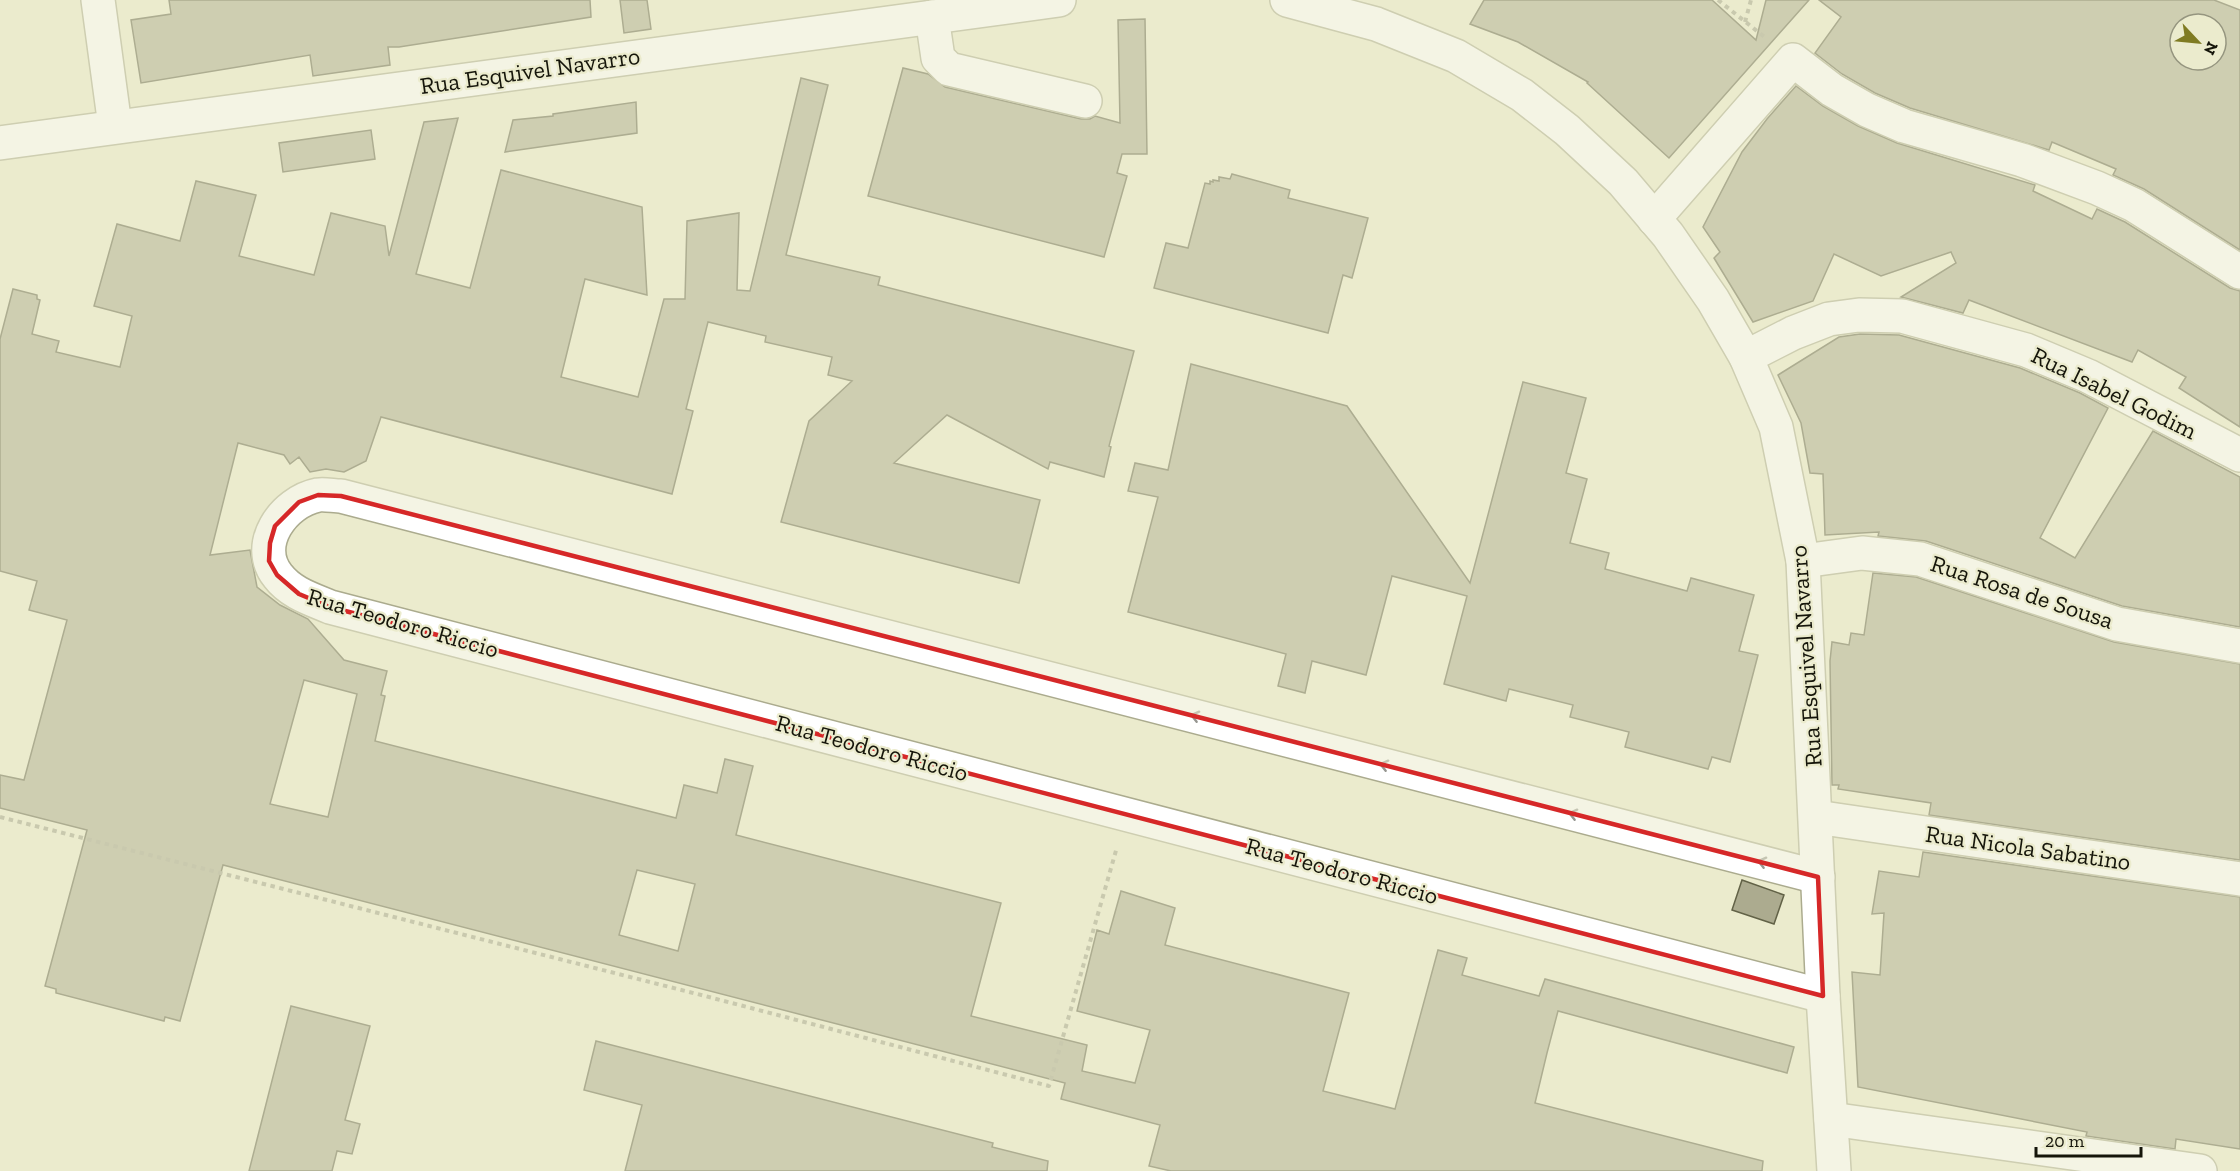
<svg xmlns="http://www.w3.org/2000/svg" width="2240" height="1171" font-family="'Zilla Slab',serif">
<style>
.building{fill:#acab8f;stroke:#626247;stroke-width:1.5;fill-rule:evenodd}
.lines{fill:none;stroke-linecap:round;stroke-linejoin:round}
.minor-casing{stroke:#abab8e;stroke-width:36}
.path{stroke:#a0a088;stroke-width:4;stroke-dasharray:4.5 4.5;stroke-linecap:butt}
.minor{stroke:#fff;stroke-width:33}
.oneway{stroke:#969691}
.marked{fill:none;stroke:#d62828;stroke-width:4.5;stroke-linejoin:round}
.labels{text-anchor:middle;stroke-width:4.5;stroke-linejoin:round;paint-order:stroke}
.street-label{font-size:24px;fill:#15150a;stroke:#ebebcd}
</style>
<rect width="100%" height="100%" fill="#ebebcd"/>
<g class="building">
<path d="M169 0H590L591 17 399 47H388L390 65 313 76 310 55 141 83 131 20 171 14Z"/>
<path d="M620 0H647L651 29 624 33Z"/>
<path d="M1484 0H1712L1756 40 1766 0H1809L1669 158 1587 83 1588 82 1518 42 1470 24Z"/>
<path d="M1819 0H2214L2240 10V250L2144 189 2113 175 2116 169 2052 142 2049 150 1910 108 1875 93 1842 74 1815 53 1841 17ZM2180 24H2216V60H2180Z"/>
<path d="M1145 19 1147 154H1122L1117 173 1127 176 1104 257 868 196 903 68 928 74 945 87 1081 119H1090L1095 116 1120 123 1118 20Z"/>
<path d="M801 78 828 85 786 255 880 277 878 285 1134 351 1109 446 1111 447 1104 477 1050 462 1048 469 947 415 894 463 1040 500 1019 583 781 522 809 421 852 381 828 375 832 357 765 342 766 336 708 322 686 409 693 411 672 494 381 417 366 461 344 472 326 469 310 472 299 457 290 464 284 455 238 443 210 555 250 550 257 587 280 605 308 619 344 660 387 671 381 695 385 696 375 741 676 818 684 785 717 793 725 759 753 766 736 835 1001 903 971 1016 1087 1045 1082 1071 1135 1083 1150 1030 1077 1011 1097 930 1109 934 1121 891 1175 908 1165 945 1349 993 1323 1091 1395 1109 1438 950 1467 958 1462 975 1539 996 1545 979 1794 1047 1787 1073 1558 1011 1547 1053 1535 1103 1763 1161 1762 1171H1171L1149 1166 1160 1125 1061 1099 1065 1083 223 865 180 1021 165 1017 164 1021 56 993V989L45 986 87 830 0 808V775L24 780 67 620 29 610 37 581 0 571V339L13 289 37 295V299L40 300 32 334 59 341 56 352 120 367 132 316 94 306 117 224 180 241 196 181 256 195 239 256 314 275 331 213 385 226 389 256 424 122 458 118 416 274 470 288 501 170 642 207 647 295 585 279 561 377 638 397 664 299H685L687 221 739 213 737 290 750 291ZM304 680 357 694 328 817 270 804ZM637 870 695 884 678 951 619 935Z"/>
<path d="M1796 86 1823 106 1858 126 1897 143 2035 185 2033 191 2092 219 2097 209 2125 222 2230 288 2240 291V427L2179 388 2186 377 2138 350 2132 362 1969 300 1963 313 1901 297 1956 263 1951 252 1881 276 1834 254 1813 301 1753 322 1714 258 1720 252 1703 227 1742 152 1767 119Z"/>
<path d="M636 102 637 133 505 152 513 120 553 116V114Z"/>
<path d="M371 130 375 159 283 172 279 143Z"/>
<path d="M1232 174 1290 190 1288 198 1368 218 1352 278 1343 275 1328 333 1154 288 1166 243 1188 248 1205 183 1210 184V181L1213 182V180L1219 181V177L1230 179Z"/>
<path d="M1860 334 1899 335 2020 368 2080 393 2108 408 2040 538 2075 558 2153 431 2240 477V627L2122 606 1926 541 1878 536 1879 532 1825 535 1823 474 1810 473 1801 423 1778 375 1839 337Z"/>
<path d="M1191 364 1347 406 1470 583 1523 382 1586 398 1566 473 1587 479 1570 543 1609 553 1605 569 1687 591 1691 578 1754 595 1739 651 1758 655 1730 762 1712 757 1708 769 1625 747 1629 732 1570 717 1573 705 1509 689 1506 701 1444 684 1467 596 1392 576 1366 675 1312 661 1305 693 1278 686 1286 654 1128 612 1158 497 1128 491 1135 463 1168 470Z"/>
<path d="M1873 573 1916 577 2114 642 2240 664V860L1929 815 1931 803 1838 789 1839 785H1832L1830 661 1832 642 1849 645 1851 633 1864 635Z"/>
<path d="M1923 852 2240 897V1149L2176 1139 2175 1149 2086 1136 2087 1132 1858 1087 1852 972 1880 975 1884 913 1872 914 1879 871 1919 877Z"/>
<path d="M1742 880 1784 895 1774 924 1732 910Z"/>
<path d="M291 1006 370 1026 345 1120 360 1124 352 1154 337 1151 332 1171H249Z"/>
<path d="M596 1041 993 1143 992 1147 1048 1161 1047 1171H625L642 1105 584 1090Z"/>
</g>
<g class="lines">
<g class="minor-casing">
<g id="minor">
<path d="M98 0 115 126"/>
<path d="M1287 0 1376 24 1456 56 1522 95 1567 130 1623 182 1668 235 1713 300 1746 357 1776 427 1803 561 1823 996 1834 1171"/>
<path d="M932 17 938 58 949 69 1085 101"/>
<path d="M0 143 1059 0"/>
<path d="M1654 219 1793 60 1832 90 1867 110 1904 126 2022 160 2097 188 2134 205 2240 272"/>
<path d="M1746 357 1793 333 1829 319 1859 315 1902 316 2026 350 2088 376 2240 455"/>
<path d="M1803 561 1862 553 1920 559 2117 624 2240 646"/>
<path d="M1816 817 2240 879"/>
<path d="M1818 877 341 496C334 496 325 494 318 495 283 502 253 545 278 576 291 593 311 599 330 607L1823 996"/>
<path d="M1831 1119 2200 1171"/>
</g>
</g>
<g class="path">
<path d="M1718 0 1767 39"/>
<path d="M1745 22 1751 0"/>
<path d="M0 817 705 996 1049 1086 1117 847"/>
</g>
<use href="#minor" class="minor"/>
</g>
<defs><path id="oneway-chevron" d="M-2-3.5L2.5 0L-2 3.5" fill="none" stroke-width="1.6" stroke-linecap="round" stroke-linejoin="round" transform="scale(1.5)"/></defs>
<g class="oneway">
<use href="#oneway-chevron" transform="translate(1195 716) rotate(-166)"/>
<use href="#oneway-chevron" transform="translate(1384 765) rotate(-166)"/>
<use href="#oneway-chevron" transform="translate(1573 814) rotate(-166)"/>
<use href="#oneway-chevron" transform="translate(1762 862) rotate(-166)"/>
</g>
<path d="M0 0H2240V1171H0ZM318 495 341 496 1818 877 1823 996 330 607 299 594 277 575 269 561 270 543 275 526 299 502Z" fill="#ebebcd" fill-opacity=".55" fill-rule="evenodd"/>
<path class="marked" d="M318 495 341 496 1818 877 1823 996 330 607 299 594 277 575 269 561 270 543 275 526 299 502Z"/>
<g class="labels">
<g class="street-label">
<text transform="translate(530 71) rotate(-8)" y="8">Rua Esquivel Navarro</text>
<text transform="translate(2114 393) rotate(26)" y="8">Rua Isabel Godim</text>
<text transform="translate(2022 592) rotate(18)" y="8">Rua Rosa de Sousa</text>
<text transform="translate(403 623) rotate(16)" y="8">Rua Teodoro Riccio</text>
<text transform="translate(1806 656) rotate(-94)" y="8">Rua Esquivel Navarro</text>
<text transform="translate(872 748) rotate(15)" y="8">Rua Teodoro Riccio</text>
<text transform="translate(2028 848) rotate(8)" y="8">Rua Nicola Sabatino</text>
<text transform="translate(1342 871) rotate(15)" y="8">Rua Teodoro Riccio</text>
</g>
</g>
<g transform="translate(2198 42) rotate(116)"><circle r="28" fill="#ebebcd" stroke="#95957f" stroke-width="1.5"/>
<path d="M0-4.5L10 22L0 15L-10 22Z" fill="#7f7b22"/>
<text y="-9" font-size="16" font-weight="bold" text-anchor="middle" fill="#15150a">N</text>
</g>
<path d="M2036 1147v9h105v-9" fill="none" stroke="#15150a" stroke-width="3"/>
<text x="2045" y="1147" font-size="18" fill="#15150a" stroke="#ebebcd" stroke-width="4.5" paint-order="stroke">20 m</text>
</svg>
